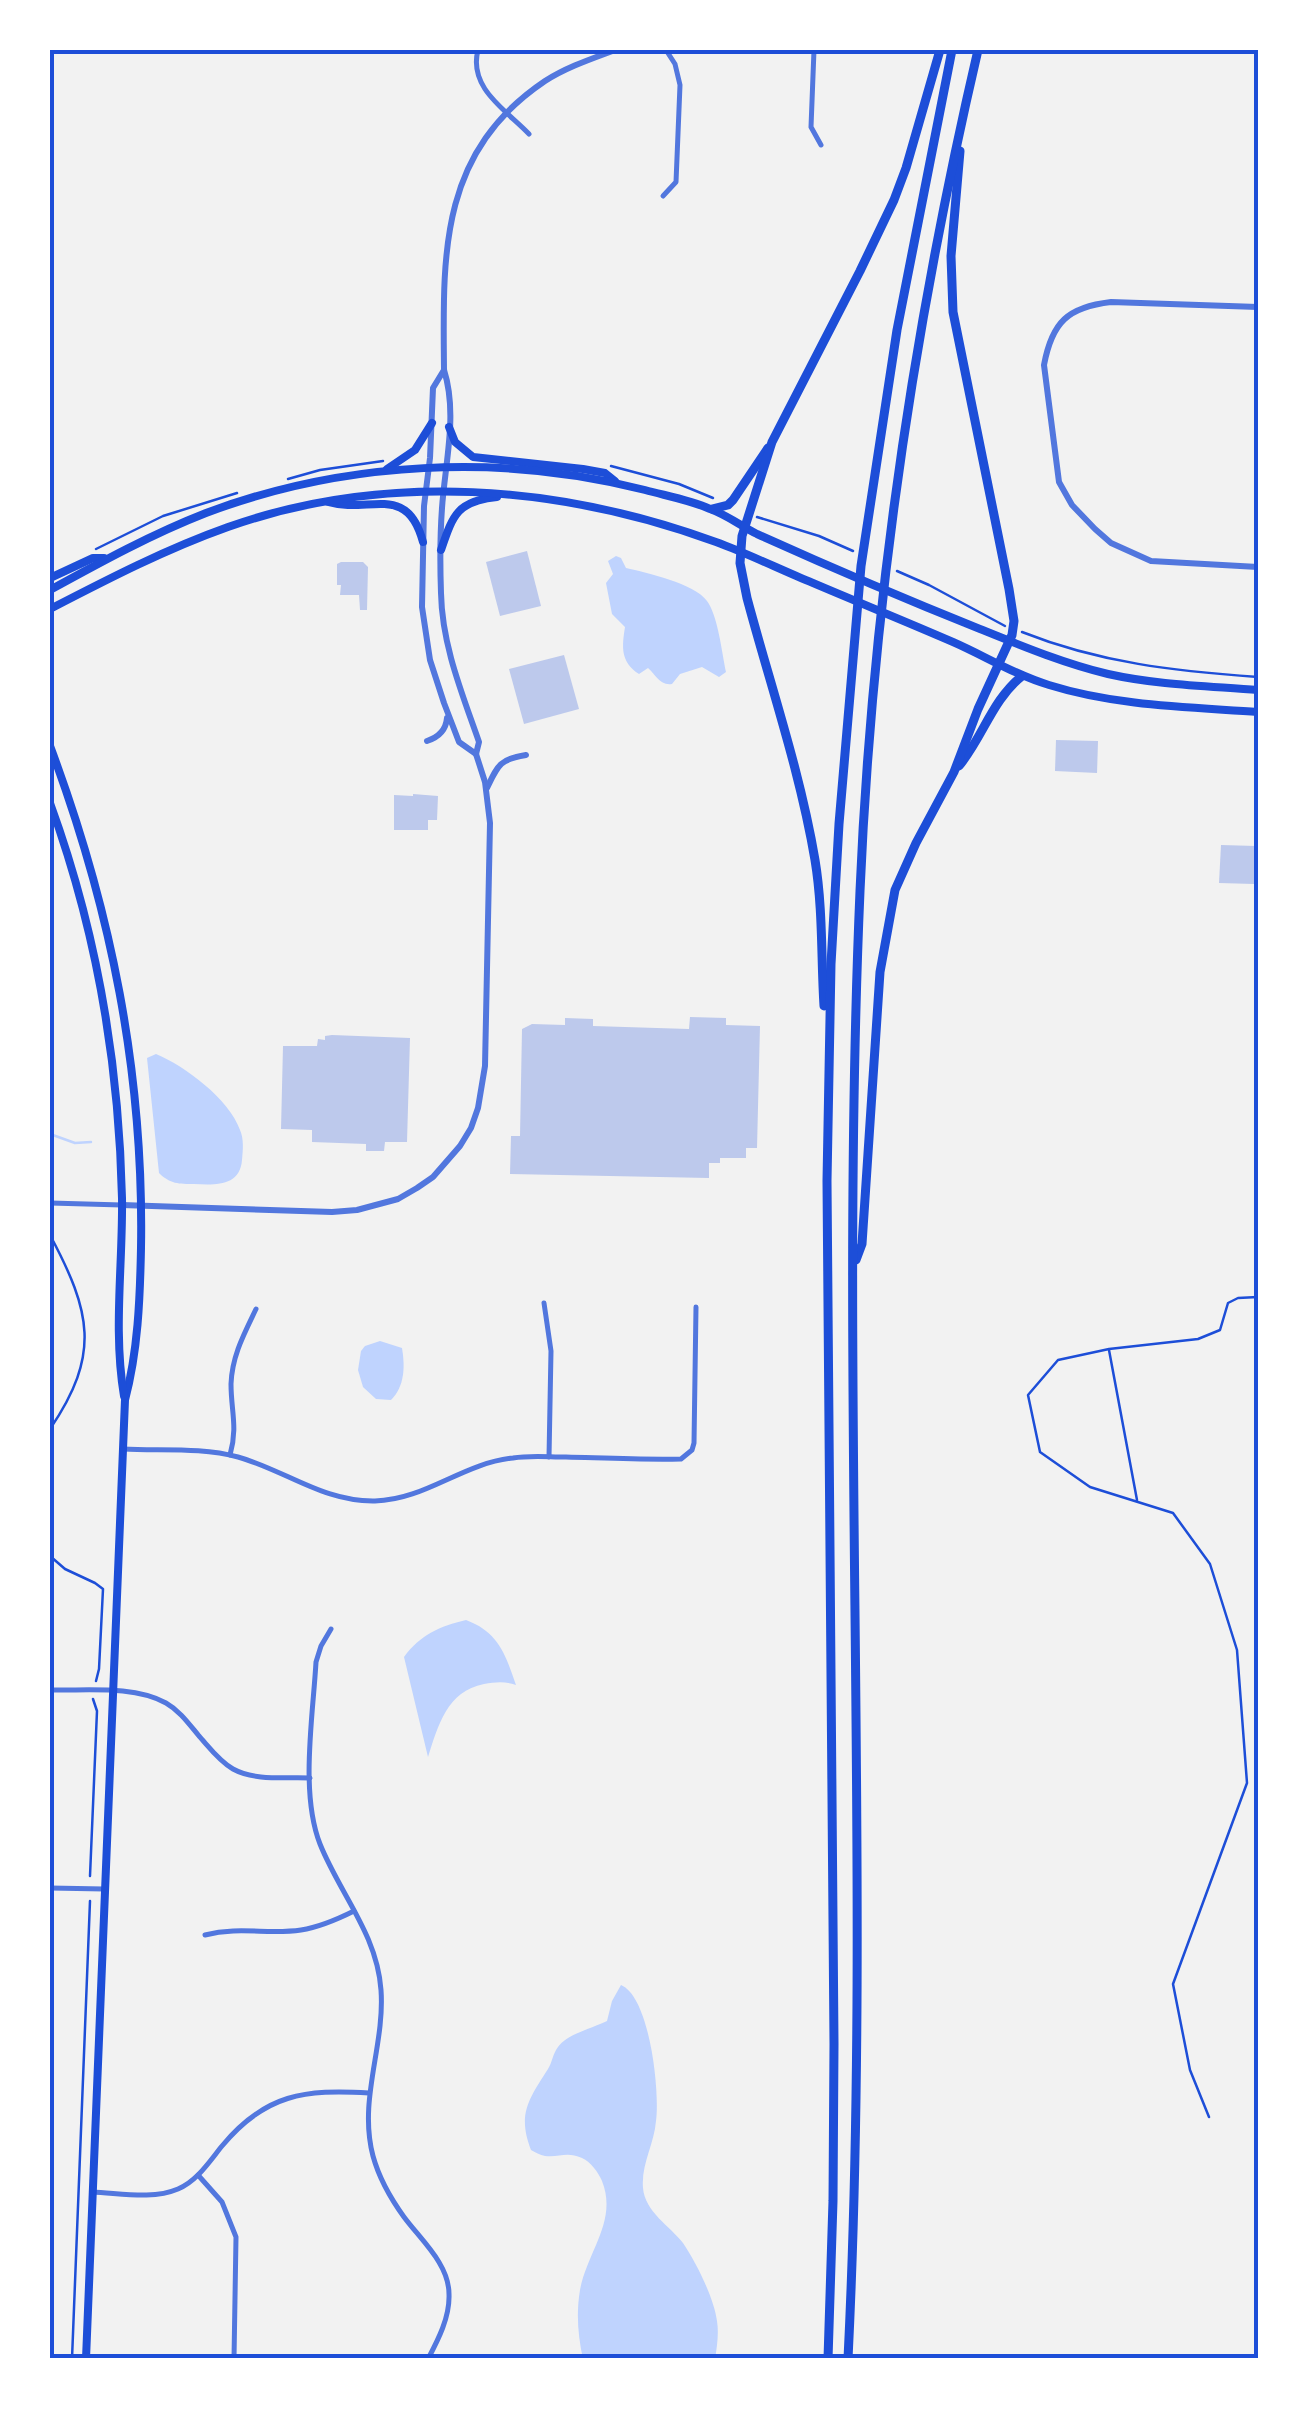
<svg xmlns="http://www.w3.org/2000/svg" width="1308" height="2409" font-family="'Roboto Condensed',sans-serif">
<style>
.water{fill:#bfd3fe}
.lines{fill:none;stroke-linecap:round;stroke-linejoin:round}
.stream{stroke:#bfd3fe;stroke-width:2.5}
.building{fill:#bdc9ec}
.path{stroke:#1d4ed8;stroke-width:2.5}
.minor{stroke:#5277de;stroke-width:5}
.tertiary{stroke:#5277de;stroke-width:6}
.secondary{stroke:#1d4ed8;stroke-width:8}
.motorway{stroke:#1d4ed8;stroke-width:9}
.neatline{fill:none;stroke:#1d4ed8;stroke-width:4}
</style>
<rect width="100%" height="100%" fill="#f2f2f2"/>
<g class="water">
<path d="M616 556 621 558 626 568C647 573 694 583 707 601 718 616 722 653 726 672L719 677 702 667 680 674 672 684C660 686 656 675 648 668L639 674C620 662 622 646 625 627L612 614 606 583 613 574 608 561Z"/>
<path d="M156 1054C185 1066 229 1099 240 1130 244 1139 243 1150 242 1160 240 1187 214 1185 194 1184 179 1184 170 1184 159 1173L147 1058Z"/>
<path d="M380 1341 402 1348C405 1366 405 1386 391 1400L376 1399 363 1387 358 1370 361 1351 365 1346Z"/>
<path d="M466 1620C498 1632 505 1653 516 1685 504 1681 496 1682 484 1684 447 1691 438 1726 428 1757L404 1657C420 1635 440 1626 466 1620Z"/>
<path d="M621 1985C650 1997 660 2092 656 2121 654 2145 641 2164 643 2188 645 2212 670 2226 683 2243 696 2262 714 2298 717 2321 719 2333 717 2347 715 2359H583C578 2336 576 2314 580 2290 587 2252 618 2221 602 2181 598 2172 591 2162 582 2158 566 2151 559 2158 545 2156 540 2155 535 2152 531 2150 517 2114 529 2099 548 2069 552 2063 553 2053 558 2047 567 2034 593 2028 607 2021L612 2001Z"/>
</g>
<g class="lines">
<path class="stream" d="M50 1134 75 1143 91 1142"/>
</g>
<g class="building">
<path d="M527 551 541 606 500 616 486 562Z"/>
<path d="M341 562H363L368 567 367 610H360L359 595H340L341 585H337V564Z"/>
<path d="M564 655 579 709 524 724 509 669Z"/>
<path d="M1056 740 1098 741 1097 773 1055 771Z"/>
<path d="M413 794 438 796 437 820H428V830H394V795L413 796Z"/>
<path d="M1221 845 1256 846 1254 884 1219 883Z"/>
<path d="M690 1017 726 1018V1025L760 1026 757 1148H746V1158H720V1163H709V1178L510 1174 511 1136H520L522 1029 532 1024 565 1025V1018L593 1019V1026L689 1029Z"/>
<path d="M332 1035 410 1038 407 1142H385L384 1151H366V1144L312 1142V1130L281 1129 283 1046H317L318 1039 325 1040V1036Z"/>
</g>
<g class="lines">
<g class="path">
<path d="M611 466 679 484 713 498"/>
<path d="M288 479 320 470 383 461"/>
<path d="M757 517 819 536 853 551"/>
<path d="M96 549 163 516 237 493"/>
<path d="M897 571 929 585 1005 626"/>
<path d="M1022 632C1100 663 1175 671 1258 677"/>
<path d="M50 1235C91 1312 101 1354 50 1429"/>
<path d="M1109 1350 1137 1500"/>
<path d="M50 1556 65 1569 95 1583 103 1589 99 1669 96 1681"/>
<path d="M90 1876 97 1711 93 1699"/>
<path d="M1209 2117 1190 2070 1173 1984 1247 1783 1237 1650 1210 1564 1173 1513 1090 1487 1040 1452 1028 1395 1058 1360 1109 1349 1198 1339 1220 1330 1228 1303 1238 1298 1258 1297"/>
<path d="M72 2359 90 1901"/>
</g>
<g class="minor">
<path d="M478 50C468 88 506 110 529 134"/>
<path d="M814 50 811 127 821 145"/>
<path d="M663 196 676 182 680 85 675 64 666 50"/>
<path d="M50 1203 122 1205"/>
<path d="M544 1303 551 1351 549 1457"/>
<path d="M123 1449C161 1451 201 1447 238 1457 285 1470 323 1502 375 1501 425 1500 463 1463 513 1458 530 1455 548 1457 566 1457 604 1458 643 1460 681 1459L692 1450 694 1443 696 1307"/>
<path d="M230 1455C238 1427 231 1411 231 1384 232 1356 244 1334 256 1309"/>
<path d="M331 1629 321 1646 316 1662C313 1716 300 1793 320 1844 340 1894 377 1934 381 1990 385 2046 358 2100 373 2156 379 2178 391 2199 404 2217 421 2240 449 2264 449 2294 450 2317 438 2340 428 2359"/>
<path d="M50 1690C86 1691 133 1685 166 1703 180 1711 189 1724 199 1736 209 1747 219 1761 233 1769 255 1781 285 1777 310 1778"/>
<path d="M50 1888 104 1889"/>
<path d="M205 1935C240 1926 268 1935 301 1930 320 1927 338 1919 354 1911"/>
<path d="M198 2175 222 2202 236 2237 234 2359"/>
<path d="M92 2192C120 2193 152 2200 178 2189 197 2181 209 2162 222 2146 265 2094 305 2089 369 2093"/>
</g>
<g class="tertiary">
<path d="M1258 307 1111 302C1068 307 1052 322 1044 365L1059 482 1072 505 1095 529 1111 543 1151 561 1258 567"/>
<path d="M444 370 433 388 430 458 424 506 422 607 430 660 444 703 459 742 476 754"/>
<path d="M427 741C439 737 446 730 447 718"/>
<path d="M487 788C498 765 500 759 526 755"/>
<path d="M122 1205 332 1212 357 1210 398 1199 417 1188 433 1177 460 1146 471 1128 478 1108 485 1066 490 823 485 782 476 754 479 742C462 693 442 645 441 593 440 565 440 536 442 508 445 463 458 414 444 370 443 256 438 153 545 81 567 67 591 59 615 50"/>
</g>
<g class="secondary">
<path d="M449 427 455 442 473 457 583 469 605 473 615 481"/>
<path d="M387 469 415 450 432 423"/>
<path d="M328 502C369 514 407 482 423 542"/>
<path d="M441 550C453 515 457 501 497 497"/>
<path d="M50 578 93 558H104"/>
<path d="M50 590C101 562 152 534 206 513 344 461 502 453 645 490 667 496 690 500 710 509 727 515 741 526 757 534 830 567 905 599 980 629 1022 646 1063 663 1108 674 1157 685 1208 686 1258 690"/>
<path d="M50 609C108 579 166 549 228 527 386 471 560 485 716 542 749 554 781 570 813 583 860 603 907 622 953 642 985 656 1015 675 1049 685 1116 706 1188 707 1258 712"/>
<path d="M50 746C111 909 144 1073 141 1248 140 1299 138 1351 125 1400L86 2359"/>
<path d="M50 803C96 929 119 1064 122 1198 123 1263 113 1331 124 1396"/>
</g>
<g class="motorway">
<path d="M712 509 728 505 733 500 768 448"/>
<path d="M959 766C983 737 992 700 1022 676"/>
<path d="M824 1006C821 958 823 908 815 860 800 771 770 684 747 598L740 563 742 536 772 442 860 271 894 200 906 168 940 50"/>
<path d="M856 1260 862 1244 880 972 895 890 916 843 954 772 978 709 1012 635 1014 621 1009 589 953 312 951 256 960 151"/>
<path d="M828 2359 833 2201 834 2044 827 1181 831 964 839 824 861 566 897 330 952 50"/>
<path d="M848 2359C872 1870 839 1380 860 891 872 608 914 325 978 50"/>
</g>
</g>
<rect width="1308" height="2409" fill="none" stroke="#ffffff" stroke-width="105"/>
<rect x="52" y="52" width="1204" height="2304" class="neatline"/>
</svg>
